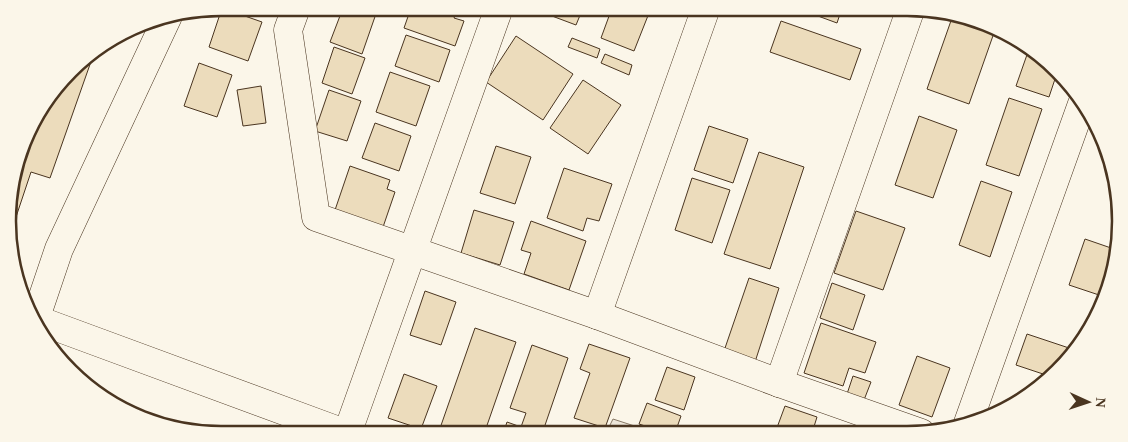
<svg xmlns="http://www.w3.org/2000/svg" width="1128" height="442" font-family="Georgia,serif">
<style>
.green{fill:#ede6d9;stroke:#887966}
.building{fill:#ecdcbc;stroke:#4a3520}
.lines{fill:none;stroke-linecap:round;stroke-linejoin:round}
.minor-casing{stroke:#4a3520;stroke-width:29}
.minor{stroke:#fbf6e9;stroke-width:28}
.rim{fill:none;stroke:#4a3520;stroke-width:2.5}
</style>
<rect width="100%" height="100%" fill="#fbf6e9"/>
<path class="green" d="M613 419 656 433H606Z"/>
<g class="building">
<path d="M222 8 262 22 248 61 209 47Z"/>
<path d="M343 8H378L362 54 330 42Z"/>
<path d="M411 8H458L454 18 464 21 455 46 404 28Z"/>
<path d="M546 8H583L576 25 544 13Z"/>
<path d="M612 8H651L634 51 601 38Z"/>
<path d="M809 8H842L837 23 807 12Z"/>
<path d="M953 15 975 19 995 30 969 104 927 89Z"/>
<path d="M781 21 861 49 850 80 770 52Z"/>
<path d="M406 35 450 50 439 82 395 66Z"/>
<path d="M516 36 573 74 543 120 486 82Z"/>
<path d="M572 38 600 49 597 58 568 47Z"/>
<path d="M334 47 365 58 352 94 322 83Z"/>
<path d="M1029 49 1048 60 1057 73 1049 97 1016 86Z"/>
<path d="M94 53 50 178 31 172 11 232 9 193 36 115 80 60Z"/>
<path d="M605 54 632 65 629 75 601 63Z"/>
<path d="M199 63 232 75 217 117 184 106Z"/>
<path d="M390 72 430 86 416 126 376 112Z"/>
<path d="M583 80 621 105 588 154 550 128Z"/>
<path d="M261 86 266 123 243 126 237 90Z"/>
<path d="M329 90 361 101 347 141 315 131Z"/>
<path d="M1009 98 1042 109 1019 176 986 165Z"/>
<path d="M919 116 957 130 933 198 895 185Z"/>
<path d="M375 123 411 136 399 171 362 158Z"/>
<path d="M709 126 748 139 733 183 694 170Z"/>
<path d="M496 146 531 157 515 204 480 193Z"/>
<path d="M759 152 804 167 770 269 724 254Z"/>
<path d="M350 166 390 180 387 189 395 192 382 230 334 213Z"/>
<path d="M564 168 612 184 599 221 587 218 583 231 547 218Z"/>
<path d="M692 178 730 190 712 243 675 230Z"/>
<path d="M981 181 1012 192 990 257 959 245Z"/>
<path d="M474 210 514 222 500 265 461 253Z"/>
<path d="M856 211 905 228 883 290 834 273Z"/>
<path d="M531 221 586 241 569 290 524 274 531 253 521 250Z"/>
<path d="M1085 239 1114 249 1109 289 1105 297 1069 285Z"/>
<path d="M749 278 779 288 755 362 724 351Z"/>
<path d="M832 283 865 295 853 330 820 318Z"/>
<path d="M425 291 456 302 441 345 410 335Z"/>
<path d="M821 323 876 342 865 373 849 368 843 386 804 373Z"/>
<path d="M475 328 516 342 484 434H438Z"/>
<path d="M1027 334 1075 350 1052 377 1016 365Z"/>
<path d="M589 344 630 358 605 428 574 418 590 373 580 369Z"/>
<path d="M532 345 568 358 542 434H503L507 422 521 427 526 413 510 408Z"/>
<path d="M917 356 950 368 932 417 899 405Z"/>
<path d="M667 367 695 377 684 410 655 400Z"/>
<path d="M404 374 437 386 421 429 388 418Z"/>
<path d="M853 376 871 382 864 400 847 394Z"/>
<path d="M647 403 681 416 675 433H667L639 424Z"/>
<path d="M785 406 817 417 812 433H775Z"/>
<path d="M575 426 599 434H573Z"/>
</g>
<g class="lines">
<g class="minor-casing">
<g id="minor">
<path d="M296 8 288 30 316 217 597 315 779 383 921 433"/>
<path d="M597 315 706 8"/>
<path d="M35 319 347 434"/>
<path d="M35 320 59 249 168 16"/>
<path d="M779 383 911 8"/>
<path d="M968 423 1082 104"/>
<path d="M347 434 499 8"/>
</g>
</g>
<use href="#minor" class="minor"/>
</g>
<path d="M0 0H1128V442H0ZM221 16H907A205 205 0 0 1 1112 221V221A205 205 0 0 1 907 426H221A205 205 0 0 1 16 221V221A205 205 0 0 1 221 16Z" fill="#fbf6e9" fill-rule="evenodd"/>
<path class="rim" d="M221 16H907A205 205 0 0 1 1112 221V221A205 205 0 0 1 907 426H221A205 205 0 0 1 16 221V221A205 205 0 0 1 221 16Z"/>
<g transform="translate(1088 402) rotate(93)" stroke="#fbf6e9" stroke-width="4" paint-order="stroke">
<path d="M0-4L9 19L0 12L-9 19Z" fill="#4a3520"/>
<text y="-8" font-size="14" font-weight="bold" text-anchor="middle" fill="#4a3520">N</text>
</g>
</svg>
